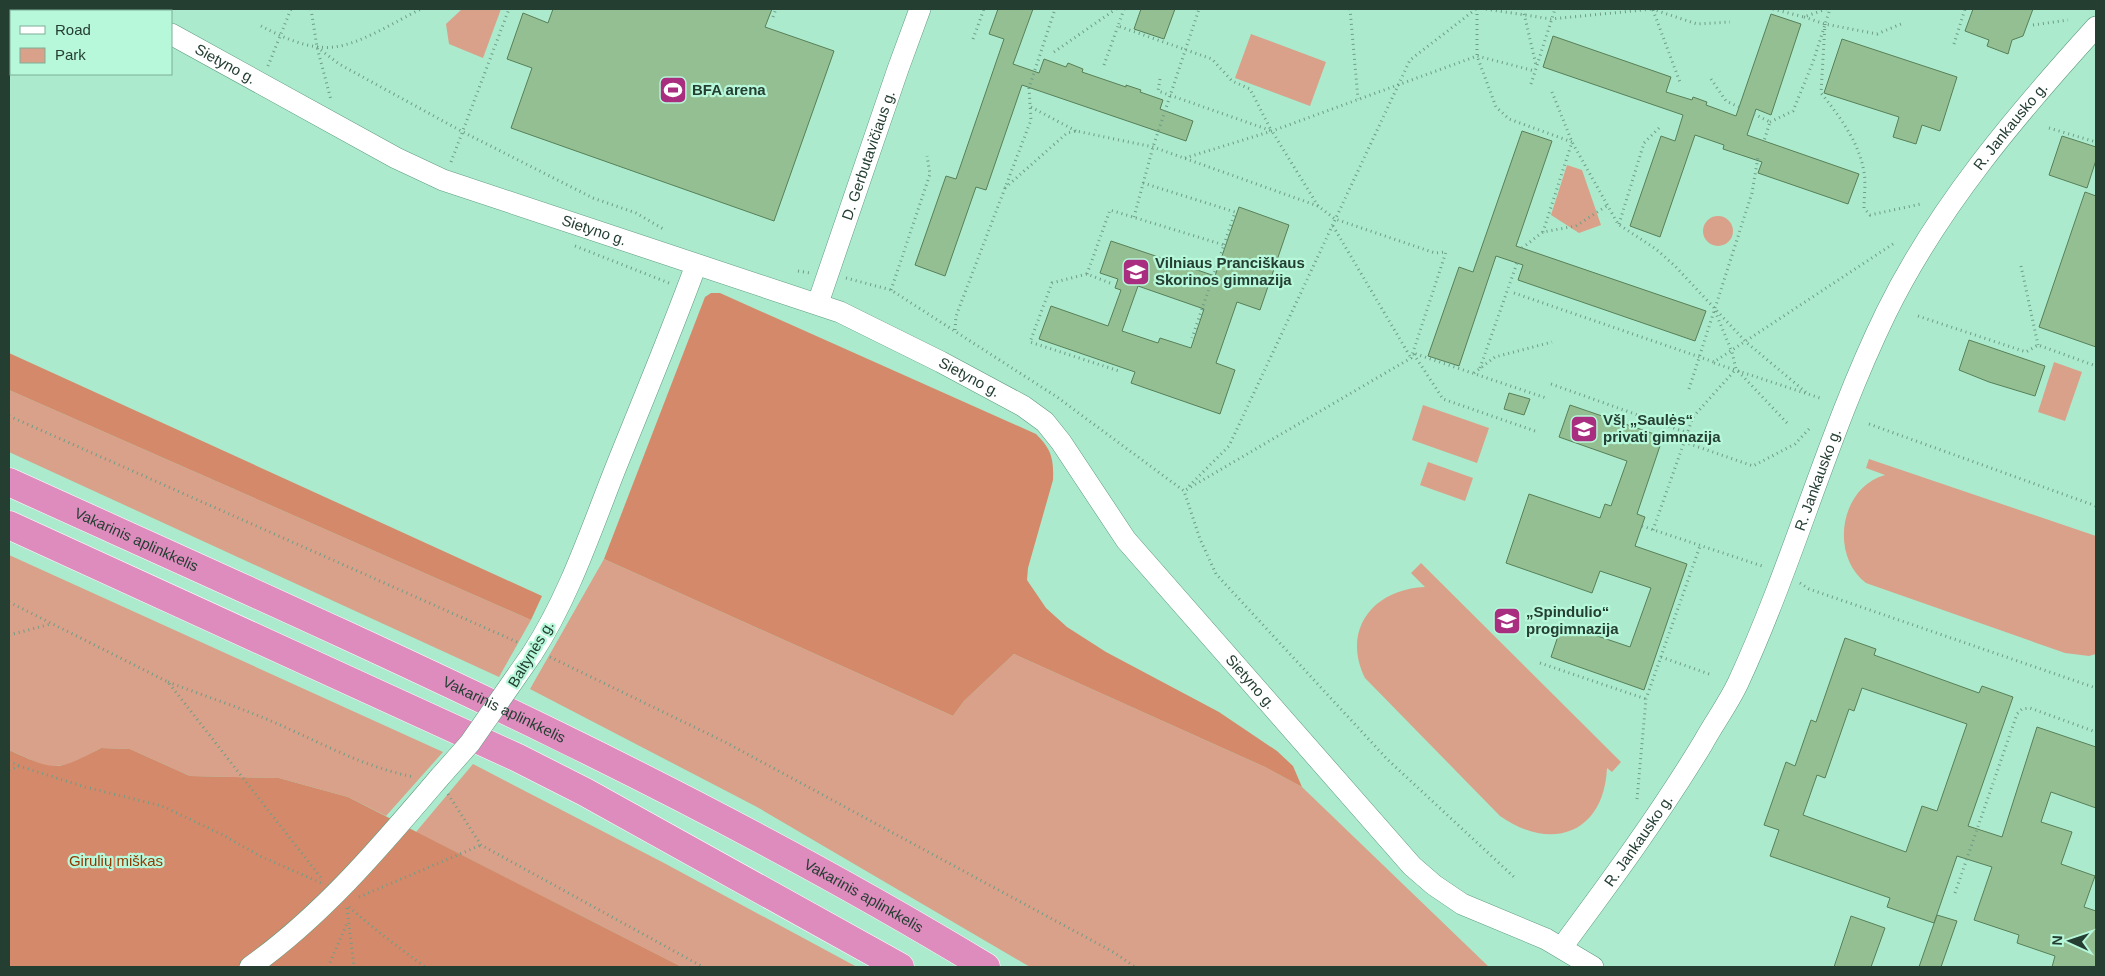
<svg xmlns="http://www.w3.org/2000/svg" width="2105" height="976" font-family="Helvetica,sans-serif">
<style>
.green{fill:#d9a189}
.forest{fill:#d48a6a}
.building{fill:#94bf93;stroke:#588057;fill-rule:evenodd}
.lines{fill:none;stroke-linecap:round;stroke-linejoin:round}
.minor-casing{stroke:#5d9b7f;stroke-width:22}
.trunk-casing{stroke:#fff;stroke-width:29}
.path{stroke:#6e9d87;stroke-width:3;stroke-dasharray:1 4;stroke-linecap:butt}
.minor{stroke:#fff;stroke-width:21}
.trunk{stroke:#de8cbe;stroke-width:28}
.minor-bridge-casing{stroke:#5d9b7f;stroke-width:22;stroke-linecap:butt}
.minor-bridge{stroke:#fff;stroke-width:21}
.labels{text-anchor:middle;stroke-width:4.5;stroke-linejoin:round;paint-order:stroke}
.street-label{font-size:15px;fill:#243e32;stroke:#b8f8da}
.poi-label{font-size:15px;font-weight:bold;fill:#243e32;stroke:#b8f8da;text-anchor:start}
.park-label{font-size:15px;fill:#913903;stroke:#b8f8da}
</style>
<rect width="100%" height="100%" fill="#abeacd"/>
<g class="green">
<path d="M462 9H501L483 58 449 44 446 24Z"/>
<path d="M1251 34 1326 62 1310 106 1235 78Z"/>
<path d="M1567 165 1582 170 1601 225 1579 233 1551 215Z"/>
<circle cx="1718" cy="231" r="15"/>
<path d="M2054 362 2082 372 2065 421 2038 412Z"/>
<path d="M9 390 531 620 499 677 9 452Z"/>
<path d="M1423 405 1489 428 1477 463 1412 440Z"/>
<path d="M1869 459 2096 536V654L2089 656 2065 653 1866 583C1830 556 1839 488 1885 475L1866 468Z"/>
<path d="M1428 462 1473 478 1465 501 1420 485Z"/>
<path d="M9 555 443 752 386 816 348 797 279 778 190 776 130 749 101 748 72 764 47 767 9 750Z"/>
<path d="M604 559 953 716 964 701 1014 654 1265 767 1302 787 1489 967H1030L757 807 530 689Z"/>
<path d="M1421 563 1621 762 1612 772 1607 768C1604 834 1551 852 1500 816L1365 678C1341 629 1374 589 1425 587L1411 573Z"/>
<path d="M473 764 664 863 857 967H682L416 832Z"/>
</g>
<g class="forest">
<path d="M711 293H720L1036 434C1051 449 1054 458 1053 480L1028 568 1027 580 1046 608 1067 627 1106 652 1219 712 1277 751 1293 766 1302 787 1265 767 1014 654 964 701 953 716 604 559 705 297Z"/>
<path d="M9 353 542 596 531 620 9 390Z"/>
<path d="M101 748 130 749 190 776 279 778 348 797 682 967H9V750C55 771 56 772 101 748Z"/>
</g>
<g class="building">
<path d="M553 9H772L765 27 834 51 774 221 511 128 532 68 507 59 523 13 548 23Z"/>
<path d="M998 9H1033L1013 64 1039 73 1044 59 1066 67 1068 63 1083 69 1082 72 1126 87V85L1141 90 1140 92 1163 100 1160 109 1193 121 1186 141 1022 85 986 190 976 187 945 276 915 265 946 176 956 179 1004 39 989 34Z"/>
<path d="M1141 9H1175L1164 39 1134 29Z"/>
<path d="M1973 9H2033L2023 36 2012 40 2008 54 1987 46 1989 40 1965 31Z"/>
<path d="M1771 14 1801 24 1771 115 1756 109 1747 135 1859 174 1848 204 1758 173 1762 162 1723 149 1724 145 1695 135 1660 237 1630 226 1661 136 1675 141 1683 115 1543 67 1553 36 1671 77 1666 92 1692 100 1693 97 1707 102 1706 105 1736 116Z"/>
<path d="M1842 39 1957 77 1940 131 1922 125 1916 144 1893 137 1899 117 1824 93Z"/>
<path d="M1522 131 1552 141 1516 246 1706 311 1695 341 1518 280 1523 265 1496 256 1459 366 1428 356 1459 267 1473 272Z"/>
<path d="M2062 136 2096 147V160L2087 188 2049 175Z"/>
<path d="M2085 192 2096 196V347L2039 327Z"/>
<path d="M1239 207 1289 225 1260 310 1237 302 1216 363 1235 370 1220 414 1131 383 1135 372 1039 339 1051 306 1108 326 1121 290 1115 288 1118 279 1100 273 1111 241 1215 276ZM1138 286 1204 309 1191 348 1160 338 1158 343 1122 331Z"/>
<path d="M1969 340 2045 366 2035 396 1989 382 1959 370Z"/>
<path d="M1509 393 1530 399 1524 415 1504 409Z"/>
<path d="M1570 405 1663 437 1637 514 1645 517 1635 546 1687 564 1644 690 1551 657 1562 624 1630 647 1651 588 1600 571 1592 593 1506 563 1529 494 1600 518 1605 504 1611 506 1627 461 1559 437Z"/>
<path d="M1845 638 1876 649 1874 655 1979 693 1982 686 2013 697 1968 826 2002 837 2037 727 2096 747V808L2051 792 2041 822 2072 832 2061 864 2095 876 2084 907 2096 911V967H2052L2055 956 2017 943 2019 935 1974 920 1992 867 1957 856 1934 923 1887 907 1890 898 1770 856 1779 830 1764 825 1786 762 1795 766 1811 720 1816 722ZM1862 688 1967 724 1937 811 1922 806 1906 852 1803 815 1817 775 1825 778 1849 709 1854 711Z"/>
<path d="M1937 915 1957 921 1941 967H1919Z"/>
<path d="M1851 916 1885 928 1871 967H1834Z"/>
</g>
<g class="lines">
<g class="minor-casing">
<g id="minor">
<path d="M124 9 129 11"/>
<path id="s1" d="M171 34 396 158 443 180 840 312 941 362 1023 406 1045 422 1061 442 1126 540 1412 866 1434 885 1462 904 1546 939 1593 967"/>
<path id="s2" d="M818 303 898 69 920 9"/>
<path d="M532 654C569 597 591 530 616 467 643 400 671 333 696 265"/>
<path id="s3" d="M1562 947C1611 881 1660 814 1703 743 1714 723 1728 704 1738 683 1794 562 1828 432 1886 313 1938 207 2017 114 2096 27"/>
<path d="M250 967C323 915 381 846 439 778"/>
</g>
</g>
<g class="trunk-casing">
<g id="trunk">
<path id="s4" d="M9 482C339 632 675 778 986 967"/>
<path d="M9 525 518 758 585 792 900 967"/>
</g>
</g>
<g class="path">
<path d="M311 9 317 47 331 100"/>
<path d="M1124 9 1118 26 1212 59 1232 81 1250 89 1271 130"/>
<path d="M1350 9 1358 99"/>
<path d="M1477 9V56L1496 107 1509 119 1572 142 1543 232"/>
<path d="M1486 9 1551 19 1653 9"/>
<path d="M1523 9 1536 65"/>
<path d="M1652 9 1697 24 1730 22"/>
<path d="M1773 9 1804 17 1826 9"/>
<path d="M1653 10 1681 85"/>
<path d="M773 17 776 9"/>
<path d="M1804 17 1825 24 1877 34 1901 24"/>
<path d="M1825 24 1821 93C1840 117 1859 142 1864 172 1866 183 1864 197 1864 208L1870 215 1921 204"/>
<path d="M2033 25 2068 20"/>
<path d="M261 26C282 37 309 50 334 47 361 44 396 21 421 9"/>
<path d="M973 39 984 9"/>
<path d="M1954 44 1965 9"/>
<path d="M317 47 339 64 463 132 593 198 636 213 665 230"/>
<path d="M1054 52 1116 9"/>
<path d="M1104 65 1118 26"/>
<path d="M268 66 291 9"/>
<path d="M1160 79 1158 91 1272 131 1318 206"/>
<path d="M1711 79 1726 101 1739 107"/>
<path d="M1531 84 1555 9"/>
<path d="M1552 92 1572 142 1618 224 1656 249 1675 266 1746 342 1808 394"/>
<path d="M1031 107 1076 131"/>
<path d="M1754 114 1770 122 1764 141"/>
<path d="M1770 122 1793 111 1813 62 1830 9"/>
<path d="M2049 128 2096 142"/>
<path d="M1185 158 1272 131 1477 56 1535 71"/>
<path d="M451 162 509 9"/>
<path d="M1143 183 1235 212 1224 245"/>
<path d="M1005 188 1067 133 1076 131 1153 147 1318 206 1335 219 1435 253 1446 252 1411 358 1184 491"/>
<path d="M1134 217 1153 147 1199 9"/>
<path d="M1619 224 1644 143 1659 128"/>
<path d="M1333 226 1411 358"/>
<path d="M575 246 669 283"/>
<path d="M1522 248 1543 232 1576 226 1608 205"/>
<path d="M2021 266 2038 345"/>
<path d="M798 271 810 273"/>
<path d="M1087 274 1110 210 1224 245 1192 338"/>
<path d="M846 278 891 290 1057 397 1184 491 1200 539 1216 574 1387 759 1514 877"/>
<path d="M1110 283 1087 274 1052 283 1030 342 1119 371"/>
<path d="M891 290 930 174 927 156"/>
<path d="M1514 293 1714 362 1896 242"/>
<path d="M1715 311 1732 352 1736 369 1788 424"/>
<path d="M1918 316 2026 352 2038 345 2096 366"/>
<path d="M955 330 956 316 1031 120 1029 88 1055 9"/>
<path d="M1714 363 1820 398"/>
<path d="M1480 368 1517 263"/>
<path d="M1474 373 1495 357 1552 342"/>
<path d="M1551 384 1688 433"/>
<path d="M1689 389 1752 193 1758 157"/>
<path d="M9 416 517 642"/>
<path d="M1869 424 2096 506"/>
<path d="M1535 431 1443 399 1413 353 1546 398"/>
<path d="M1684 442 1753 466 1795 444 1809 429"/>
<path d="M1189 486 1229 446 1410 60 1476 9"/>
<path d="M1642 526 1765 567"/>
<path d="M1653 530 1693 417 1736 369"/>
<path d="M1800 583 1809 589 2096 688"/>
<path d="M9 602 168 682 322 879"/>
<path d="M9 635 51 624"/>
<path d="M550 657 725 742 1115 953 1135 967"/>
<path d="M1661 657 1712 675"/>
<path d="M1540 663 1646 699"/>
<path d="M168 682C197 693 226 703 254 714 308 735 357 766 414 777"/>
<path d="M9 761 19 766"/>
<path d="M9 770 19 766 85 787 162 806 221 834 260 856 321 883"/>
<path d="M448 794 481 845 703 967"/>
<path d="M1637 799 1646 699 1700 546"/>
<path d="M1955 893 2017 714 2022 709 2030 708 2096 732"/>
<path d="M359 897 481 845"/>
<path d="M349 907 382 935 425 967"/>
<path d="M347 908 354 967"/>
<path d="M328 967 348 921"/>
</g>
<use href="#minor" class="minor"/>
<use href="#trunk" class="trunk"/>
<g class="minor-bridge-casing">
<path id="minor-bridge" d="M439 778 470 743 532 654"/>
</g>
<use href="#minor-bridge" class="minor-bridge"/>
</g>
<defs>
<g id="stadium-square" transform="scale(1.4375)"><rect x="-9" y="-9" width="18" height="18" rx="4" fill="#a92e80" stroke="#b8f8da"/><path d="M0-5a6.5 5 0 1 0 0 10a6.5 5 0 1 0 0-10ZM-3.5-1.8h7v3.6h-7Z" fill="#fff"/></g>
<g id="school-square" transform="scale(1.4375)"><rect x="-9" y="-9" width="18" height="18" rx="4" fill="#a92e80" stroke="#b8f8da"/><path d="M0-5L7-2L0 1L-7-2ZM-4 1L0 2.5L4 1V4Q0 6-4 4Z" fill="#fff"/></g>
</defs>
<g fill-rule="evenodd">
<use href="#stadium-square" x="673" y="90"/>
<use href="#school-square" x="1136" y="272"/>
<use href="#school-square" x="1584" y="429"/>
<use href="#school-square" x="1507" y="621"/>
</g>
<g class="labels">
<g class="street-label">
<text dy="5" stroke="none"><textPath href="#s1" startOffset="62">Sietyno g.</textPath></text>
<text dy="5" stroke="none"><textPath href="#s3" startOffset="941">R. Jankausko g.</textPath></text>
<text dy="5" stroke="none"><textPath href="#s2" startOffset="156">D. Gerbutavičiaus g.</textPath></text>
<text dy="5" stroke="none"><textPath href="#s1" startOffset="468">Sietyno g.</textPath></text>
<text dy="5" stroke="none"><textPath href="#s1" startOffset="872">Sietyno g.</textPath></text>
<text dy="5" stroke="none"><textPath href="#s3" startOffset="536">R. Jankausko g.</textPath></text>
<text dy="5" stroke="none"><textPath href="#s4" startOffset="140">Vakarinis aplinkkelis</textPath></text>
<text transform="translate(531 654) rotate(-59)" y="5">Baltynės g.</text>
<text dy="5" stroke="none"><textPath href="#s1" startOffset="1292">Sietyno g.</textPath></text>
<text dy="5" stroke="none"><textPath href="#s4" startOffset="545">Vakarinis aplinkkelis</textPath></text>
<text dy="5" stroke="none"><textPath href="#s3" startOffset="131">R. Jankausko g.</textPath></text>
<text dy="5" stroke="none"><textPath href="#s4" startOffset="950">Vakarinis aplinkkelis</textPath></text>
</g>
<g class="poi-label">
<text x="692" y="95">BFA arena</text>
<text x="1155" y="268">Vilniaus Pranciškaus<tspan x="1155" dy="17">Skorinos gimnazija</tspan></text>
<text x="1603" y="425">VšĮ „Saulės“<tspan x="1603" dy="17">privati gimnazija</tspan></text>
<text x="1526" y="617">„Spindulio“<tspan x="1526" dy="17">progimnazija</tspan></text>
</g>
<g class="park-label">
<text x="116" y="866">Girulių miškas</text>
</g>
</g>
<rect width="2105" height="976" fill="none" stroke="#243e32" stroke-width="20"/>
<rect x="10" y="10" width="162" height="65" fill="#b8f8da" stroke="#7dae97"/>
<rect x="20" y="26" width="25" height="8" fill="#ffffff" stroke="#7dae97"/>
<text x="55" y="35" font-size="15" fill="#243e32">Road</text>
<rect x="20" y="48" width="25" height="15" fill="#d9a189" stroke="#7dae97"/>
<text x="55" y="60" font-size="15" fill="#243e32">Park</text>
<g transform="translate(2070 941) rotate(273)" stroke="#b8f8da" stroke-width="4" paint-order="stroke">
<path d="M0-4L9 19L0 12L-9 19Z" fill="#243e32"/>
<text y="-8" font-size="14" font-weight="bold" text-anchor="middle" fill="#243e32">N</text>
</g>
</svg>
